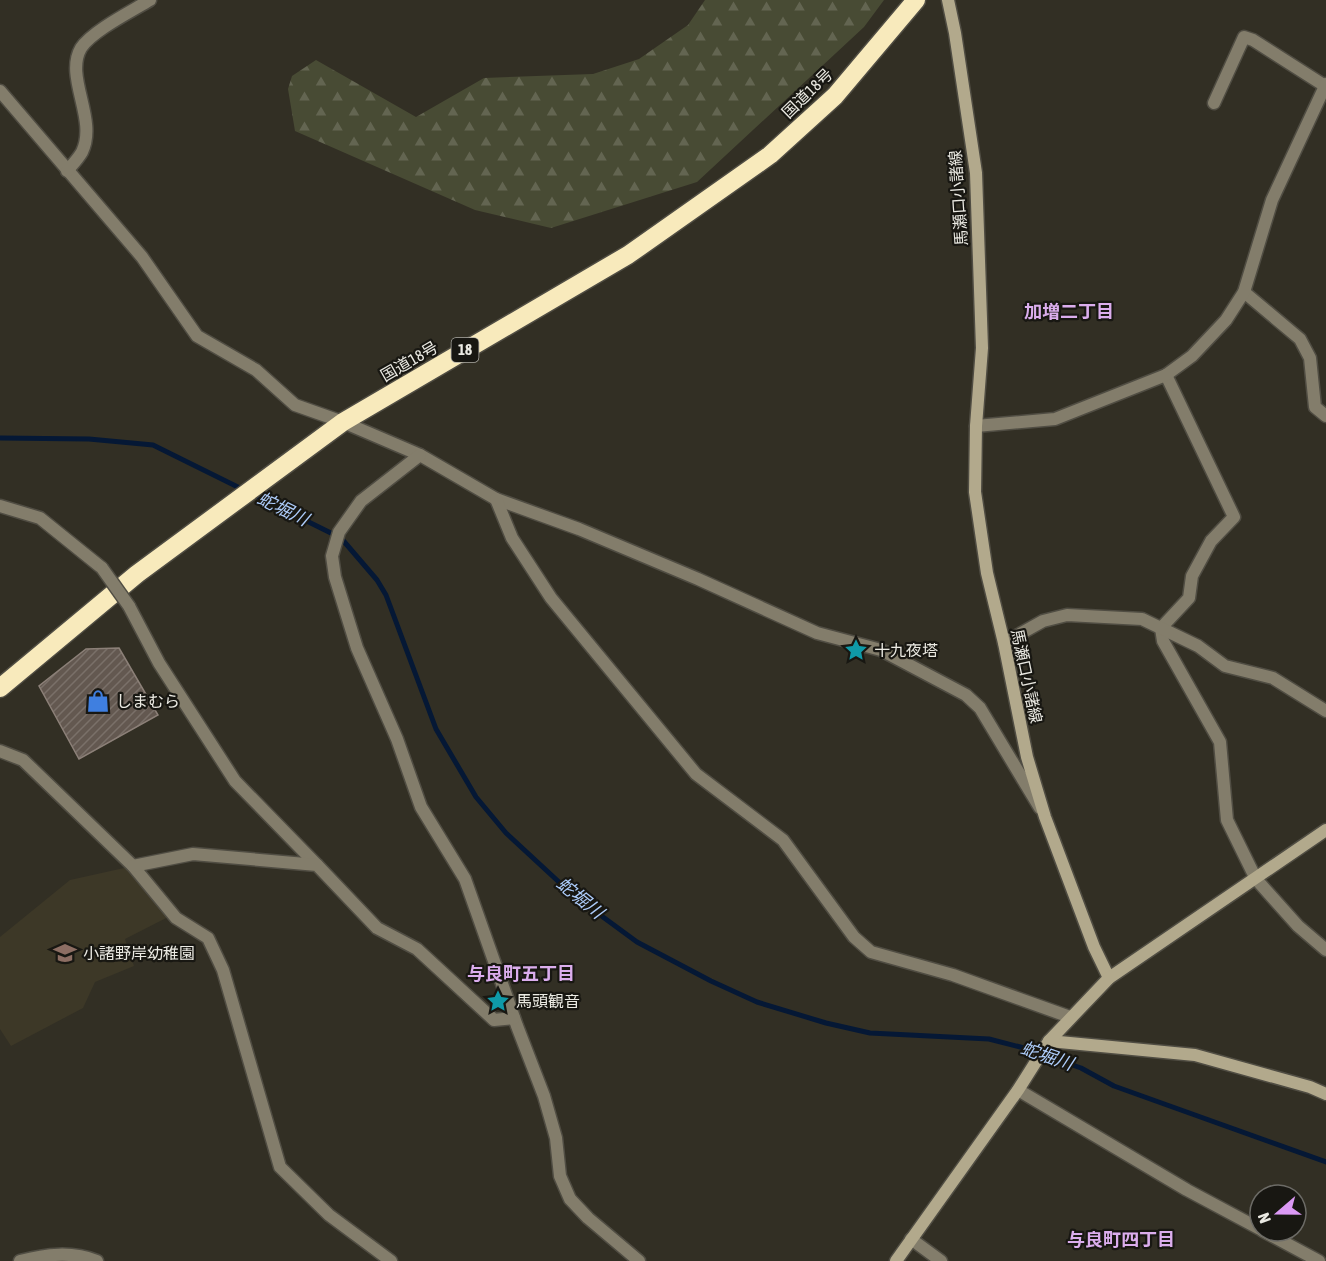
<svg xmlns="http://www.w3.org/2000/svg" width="1326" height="1261" font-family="'Asap Condensed','Noto Sans JP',sans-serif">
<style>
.built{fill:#3d3827}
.forest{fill:url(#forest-firs)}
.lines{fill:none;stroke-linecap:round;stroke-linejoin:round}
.stream{stroke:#051835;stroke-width:5}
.building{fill:url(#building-hatch);stroke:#8c8078;stroke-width:1.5}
.street-casing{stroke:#504d43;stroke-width:15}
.secondary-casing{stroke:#504d43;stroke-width:15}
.highway-casing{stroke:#504d43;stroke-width:21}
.street{stroke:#837d6b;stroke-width:12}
.secondary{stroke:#b2a98c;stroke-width:12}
.highway{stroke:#f8eabc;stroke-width:18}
.street-bridge-casing{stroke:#504d43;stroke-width:15;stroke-linecap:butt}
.street-bridge{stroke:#837d6b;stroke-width:12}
.labels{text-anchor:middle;stroke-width:4.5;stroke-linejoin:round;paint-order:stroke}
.shield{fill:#181712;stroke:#acaba4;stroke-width:1.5}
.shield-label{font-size:15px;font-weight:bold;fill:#ebeae3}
.street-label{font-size:16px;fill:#ebeae3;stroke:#181712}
.poi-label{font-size:16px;fill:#ebeae3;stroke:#181712;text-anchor:start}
.neighbourhood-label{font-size:18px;font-weight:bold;fill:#dbaded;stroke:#181712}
.water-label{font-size:18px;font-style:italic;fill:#adccfa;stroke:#181712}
</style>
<defs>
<pattern id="forest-firs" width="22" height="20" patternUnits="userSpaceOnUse" patternTransform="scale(1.5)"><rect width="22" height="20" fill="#484b34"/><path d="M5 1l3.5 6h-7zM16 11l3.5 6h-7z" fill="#636551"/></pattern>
<pattern id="building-hatch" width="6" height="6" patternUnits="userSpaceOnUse" patternTransform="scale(1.5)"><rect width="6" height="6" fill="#635850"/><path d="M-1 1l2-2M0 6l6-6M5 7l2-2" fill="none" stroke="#7a7069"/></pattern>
</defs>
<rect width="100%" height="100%" fill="#322f24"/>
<path class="built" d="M133 866 172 915 125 939 134 966 95 982 83 1008 11 1046 0 1029V937L70 880Z"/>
<path class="forest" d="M705 0H884L864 27 697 182 551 228 475 210 295 131 288 89 292 76 316 60 416 117 484 78 593 74 639 59 688 25Z"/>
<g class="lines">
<path class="stream" d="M0 438 89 439 153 445 341 538 377 580 386 595 436 729 476 797 506 833 573 895 637 942 711 981 757 1002 826 1023 870 1033 989 1039 1024 1048 1081 1068 1114 1086 1326 1162"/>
</g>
<path class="building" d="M119 648 158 715 79 759 39 686 86 649Z"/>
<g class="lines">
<g class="street-casing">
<g id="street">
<path d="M0 91 142 257 197 336 256 370 295 405 343 422 420 455 496 499 579 529 698 579 817 633 881 650 966 695 980 708 1040 808"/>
<path d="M1214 103 1244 37 1253 40 1325 86"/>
<path d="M67 171C72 165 78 159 82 152 98 119 64 77 81 48 92 31 132 11 150 0"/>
<path d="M1244 292 1300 339 1310 358 1315 407 1326 416"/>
<path d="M1166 375 1234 517 1211 541 1192 576 1189 598 1161 628 1163 641 1220 742 1227 820 1256 879 1298 926 1326 950"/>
<path d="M976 426 1055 419 1166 375 1192 356 1226 320 1244 292 1272 200 1326 84"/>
<path d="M420 455 361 501 339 532 332 556 335 577 357 648 397 739 421 807 465 879 517 1026 544 1096 556 1138 560 1176 570 1199 588 1218 639 1261"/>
<path d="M496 499 512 538 551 598 696 774 783 840 854 937 871 952 953 975 1070 1017"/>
<path d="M0 506 40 518 102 568"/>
<path d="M129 606 159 663 235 781 317 865"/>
<path d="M1004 643 1043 621 1067 615 1142 619 1198 646 1225 666 1273 678 1326 711"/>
<path d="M0 751 23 760 133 866 176 918 208 938 223 970 280 1167 329 1215 391 1261"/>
<path d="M133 866 193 854 317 865 377 928 417 949 494 1020 514 1018"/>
<path d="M1018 1090 1187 1190 1260 1229"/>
<path d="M1263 1231 1319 1261"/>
<path d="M911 1239 941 1261"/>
<path d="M20 1261C46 1254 72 1251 97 1261"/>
</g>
</g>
<g class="secondary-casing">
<g id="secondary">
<path d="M948 0 955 33 976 173 982 348 976 426 975 492 987 573 1004 643 1027 757 1045 817 1094 947 1109 978"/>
<path d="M1049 1041 1195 1055 1310 1087 1326 1094"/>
<path d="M896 1261 1018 1090 1049 1041 1109 978 1326 830"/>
</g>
</g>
<g class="highway-casing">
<path id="highway" d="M0 688 137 574 343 422 628 255 770 155 835 96 916 0"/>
</g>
<use href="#street" class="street"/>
<use href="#secondary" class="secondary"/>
<use href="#highway" class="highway"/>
<g class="street-bridge-casing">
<path id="street-bridge" d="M102 568 129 606"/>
</g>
<use href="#street-bridge" class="street-bridge"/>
</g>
<defs>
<g id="sight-bare" transform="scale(1.8)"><path d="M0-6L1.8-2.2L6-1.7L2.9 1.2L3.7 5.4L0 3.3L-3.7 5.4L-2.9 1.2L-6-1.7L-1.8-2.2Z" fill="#0f9aa8" stroke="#181712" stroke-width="2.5" paint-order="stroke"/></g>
<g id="shop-bare" transform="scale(1.8)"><path d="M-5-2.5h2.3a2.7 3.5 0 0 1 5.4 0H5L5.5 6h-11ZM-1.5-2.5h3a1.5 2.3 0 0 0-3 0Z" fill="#3f7fe0" stroke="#181712" stroke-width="2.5" paint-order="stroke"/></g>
<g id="school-bare" transform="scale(1.8)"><path d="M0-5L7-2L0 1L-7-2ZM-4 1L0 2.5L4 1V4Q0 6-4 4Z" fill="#8d6e63" stroke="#181712" stroke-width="2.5" paint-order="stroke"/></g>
</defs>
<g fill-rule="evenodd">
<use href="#sight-bare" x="856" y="650"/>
<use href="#shop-bare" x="98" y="701"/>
<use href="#school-bare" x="65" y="953"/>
<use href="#sight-bare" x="498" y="1001"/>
</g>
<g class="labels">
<rect class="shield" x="451.5" y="338" width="27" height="24" rx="4.5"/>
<g class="shield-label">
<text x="465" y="355">18</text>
</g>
<g class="street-label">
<text transform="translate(807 93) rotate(-44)" y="6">国道18号</text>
<text transform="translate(958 198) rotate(-94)" y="6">馬瀬口小諸線</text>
<text transform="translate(409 361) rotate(-30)" y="6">国道18号</text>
<text transform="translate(1027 676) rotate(78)" y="6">馬瀬口小諸線</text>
</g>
<g class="poi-label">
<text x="874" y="656">十九夜塔</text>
<text x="116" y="707">しまむら</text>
<text x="83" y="959">小諸野岸幼稚園</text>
<text x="516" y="1007">馬頭観音</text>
</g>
<g class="neighbourhood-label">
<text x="1069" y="318">加増二丁目</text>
<text x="521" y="980">与良町五丁目</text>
<text x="1121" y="1246">与良町四丁目</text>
</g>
<g class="water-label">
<text transform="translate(283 509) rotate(26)" y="6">蛇堀川</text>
<text transform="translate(580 898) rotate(39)" y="6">蛇堀川</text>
<text transform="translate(1047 1056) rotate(19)" y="6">蛇堀川</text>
</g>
</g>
<g transform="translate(1278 1213) rotate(250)"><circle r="28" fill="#181712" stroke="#6c6b66" stroke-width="1.5"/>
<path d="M0-4.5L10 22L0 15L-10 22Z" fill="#db99f5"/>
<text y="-9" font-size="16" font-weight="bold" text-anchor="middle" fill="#ebeae3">N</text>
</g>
</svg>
